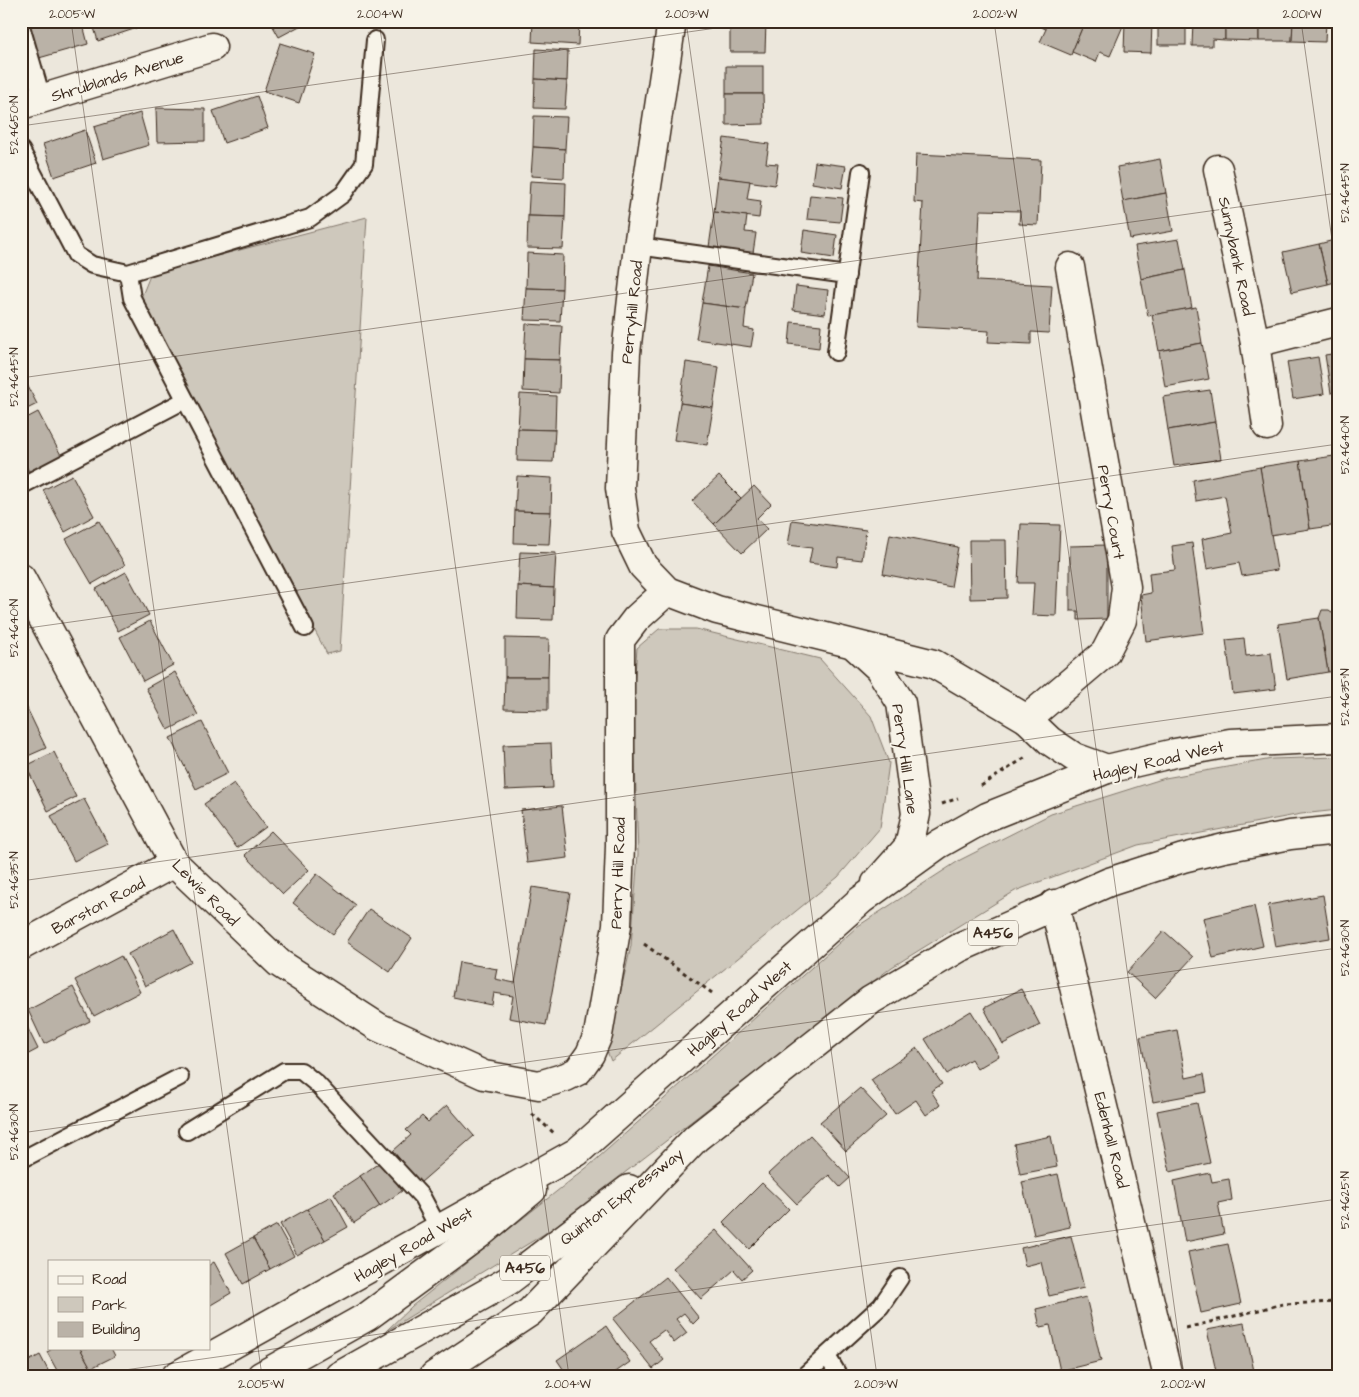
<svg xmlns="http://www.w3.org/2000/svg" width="1359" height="1397" font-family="'Architects Daughter',sans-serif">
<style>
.green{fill:#cec8bc;stroke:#84796d}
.building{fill:#bab2a7;stroke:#3b2a1e}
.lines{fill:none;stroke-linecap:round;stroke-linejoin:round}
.lane-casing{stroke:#3b2a1e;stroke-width:20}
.street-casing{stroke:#3b2a1e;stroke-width:31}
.secondary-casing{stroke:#3b2a1e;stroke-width:31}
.highway-casing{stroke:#3b2a1e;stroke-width:31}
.path{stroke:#3b2a1e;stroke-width:3;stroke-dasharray:4 4;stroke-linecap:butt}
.lane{stroke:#f7f3e8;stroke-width:16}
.street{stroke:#f7f3e8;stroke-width:28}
.secondary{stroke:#f7f3e8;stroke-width:28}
.highway{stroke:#f7f3e8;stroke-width:28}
.ticks{fill:none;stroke:#3b2a1e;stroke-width:1;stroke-opacity:0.45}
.labels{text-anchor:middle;stroke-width:4;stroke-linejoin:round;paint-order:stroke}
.shield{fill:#f7f3e8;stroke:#73665b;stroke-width:1}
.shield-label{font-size:15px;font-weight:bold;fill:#3b2a1e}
.street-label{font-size:16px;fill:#3b2a1e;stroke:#f7f3e8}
.neatline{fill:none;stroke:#3b2a1e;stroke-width:2}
.ticks-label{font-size:12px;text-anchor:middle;fill:#3b2a1e}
</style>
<rect width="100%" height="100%" fill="#ece7dc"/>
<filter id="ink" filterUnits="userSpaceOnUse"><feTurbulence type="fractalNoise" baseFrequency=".02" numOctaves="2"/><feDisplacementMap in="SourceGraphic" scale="10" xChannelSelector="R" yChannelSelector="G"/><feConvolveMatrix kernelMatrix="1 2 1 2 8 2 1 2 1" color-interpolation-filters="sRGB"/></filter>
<g filter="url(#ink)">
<g class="green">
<path d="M367 217 340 651 327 654 141 298 151 273Z"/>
<path d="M659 629H696L820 659 871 716 889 763 880 828 838 877 611 1061 607 1051 631 946 638 854 633 699 637 648Z"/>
<path d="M1338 757V810L1301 814 1138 845 1015 891 892 967 549 1231 386 1331 412 1306 590 1165 858 926 960 860 1051 814 1165 778 1272 759Z"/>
</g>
<g class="building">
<path d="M82 21 88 44 39 58 28 22Z"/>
<path d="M92 21H138L140 27 98 41Z"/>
<path d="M270 21H309L279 37Z"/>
<path d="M533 21H579L578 45 532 42Z"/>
<path d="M1041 21H1085L1071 55 1040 42 1046 29 1039 26Z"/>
<path d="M1085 21H1111L1123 26 1110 56 1100 52 1096 62 1072 52Z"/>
<path d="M1125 21H1152L1151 53 1124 52Z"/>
<rect x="1158" y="21" width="28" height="24"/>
<path d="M1193 21H1225V40L1212 39V46H1192Z"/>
<path d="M1225 21H1259V41L1225 40Z"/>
<path d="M1259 21H1293L1292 41H1259Z"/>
<path d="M1293 21H1326L1325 42 1292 41Z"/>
<path d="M1335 21H1338V45H1334Z"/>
<path d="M730 22H766L765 52H730Z"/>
<path d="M280 43 315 54 299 103 264 91Z"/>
<path d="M536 49 568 51 567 81 535 79Z"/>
<rect x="726" y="66" width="37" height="28"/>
<path d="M535 79 567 81 565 109 534 108Z"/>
<path d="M726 94H763L764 124 726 125Z"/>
<path d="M257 96 268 128 224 143 213 111Z"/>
<path d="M156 108 205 109V141L157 142Z"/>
<path d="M140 113 149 145 103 159 94 127Z"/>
<path d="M534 116 567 117 565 149 533 147Z"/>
<path d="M85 130 96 163 54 177 43 144Z"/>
<path d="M724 138 769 144 766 163 778 164 775 185 718 177Z"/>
<path d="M533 147 565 149 564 178 531 176Z"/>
<path d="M916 154 1041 160 1038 225 1019 224 1020 211 980 210 977 281 1052 285 1049 333 1031 332V344L988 342 989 331 916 327 923 203 914 202Z"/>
<path d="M1160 159 1166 193 1123 201 1117 167Z"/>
<path d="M815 162 846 166 842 188 812 183Z"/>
<path d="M718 177 750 181 747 199 761 201 759 218 714 212Z"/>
<path d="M530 181 566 183 565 217 528 216Z"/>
<path d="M1166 193 1173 231 1130 239 1123 201Z"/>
<path d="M810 195 843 198 840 222 807 219Z"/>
<path d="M714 212 747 216 745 232 756 233 753 253 709 247Z"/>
<path d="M528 216 565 217 563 249 527 248Z"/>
<path d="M804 230 837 235 834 258 801 253Z"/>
<path d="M1179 239 1185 270 1141 279 1135 246Z"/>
<path d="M1338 239V281L1328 284 1319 244Z"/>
<path d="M1319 244 1328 284 1292 292 1283 252Z"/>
<path d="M527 253 563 255 562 289 526 288Z"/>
<path d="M708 266 752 273 746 309 702 303Z"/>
<path d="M1185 270 1192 308 1148 316 1141 279Z"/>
<path d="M796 286 828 290 825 314 793 310Z"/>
<path d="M526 288 562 289 560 321 524 320Z"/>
<path d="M702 303 746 309 744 328 754 330 751 347 696 339Z"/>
<path d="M1196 307 1202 343 1159 351 1152 315Z"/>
<path d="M791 322 821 325 819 348 789 344Z"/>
<path d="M526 324 562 326 560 360 524 359Z"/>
<path d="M1202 343 1209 379 1165 387 1159 351Z"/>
<path d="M1338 353V392L1331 393 1325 355Z"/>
<path d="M1318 357 1324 394 1293 399 1287 362Z"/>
<path d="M524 359 560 360 559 393 523 391Z"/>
<path d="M686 362 719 367 713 408 680 403Z"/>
<path d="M21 373 37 404 21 412Z"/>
<path d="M1210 390 1215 422 1168 430 1163 397Z"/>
<path d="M520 394 556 396 555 430 518 429Z"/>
<path d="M680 403 713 408 707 445 674 440Z"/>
<path d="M38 412 62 457 30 473 21 457V421Z"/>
<path d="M1215 422 1221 459 1174 466 1168 430Z"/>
<path d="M518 429 555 430 553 462 517 461Z"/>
<path d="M1334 456 1338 478V525L1310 529 1300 461Z"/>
<path d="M1300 461 1310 529 1270 535 1260 467Z"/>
<path d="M1260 467 1277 570 1242 576 1239 563 1207 569 1202 539 1232 533 1225 496 1196 501 1193 480Z"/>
<path d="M72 475 94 516 65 532 43 490Z"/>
<path d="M517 476 552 478 551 512 515 511Z"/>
<path d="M719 476 741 498 714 524 692 501Z"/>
<path d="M754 486 771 504 757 518 767 529 742 553 714 524Z"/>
<path d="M515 511 551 512 549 544 514 543Z"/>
<path d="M792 520 866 530 862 560 838 557 837 567 809 563 812 548 788 545Z"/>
<path d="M99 521 125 565 92 584 66 539Z"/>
<path d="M1021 524 1060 525 1056 616 1032 615 1034 583H1018Z"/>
<path d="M890 534 958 547 951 587 883 574Z"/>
<path d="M969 540H1006L1007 598 970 599Z"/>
<path d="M1192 543 1204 633 1146 641 1141 595 1151 593 1149 573 1175 570 1172 546Z"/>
<path d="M1107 545V619L1078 620V611H1070V546Z"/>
<path d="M520 552 556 553 554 588 518 586Z"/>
<path d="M126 572 149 615 118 631 96 589Z"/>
<path d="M518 586 554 588 553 620 517 619Z"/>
<path d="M1322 610H1329L1336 615 1338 671 1328 672 1319 618Z"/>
<path d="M1319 618 1328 672 1287 679 1278 624Z"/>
<path d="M150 621 173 665 143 681 120 637Z"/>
<path d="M505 638 549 639 548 677H505Z"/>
<path d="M1244 638 1246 656 1271 653 1276 689 1233 694 1226 640Z"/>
<path d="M175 672 198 715 168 730 146 688Z"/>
<path d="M505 677H548V710L504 709Z"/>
<path d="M24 702 46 748 21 759V704Z"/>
<path d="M202 722 228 773 196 789 170 738Z"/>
<path d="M551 743 553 788 505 790 503 745Z"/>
<path d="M54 752 76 797 48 811 26 766Z"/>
<path d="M234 783 266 827 237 848 204 804Z"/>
<path d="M84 799 108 844 74 861 51 816Z"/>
<path d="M562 806 568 858 527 863 521 810Z"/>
<path d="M271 831 309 870 283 894 245 855Z"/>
<path d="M317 874 356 905 333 934 293 903Z"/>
<path d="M532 887 570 893 546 1025 509 1018 513 996 494 993 492 1005 453 997 459 962 497 969 495 979 515 983Z"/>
<path d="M1323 895 1330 938 1275 947 1268 905Z"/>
<path d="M1254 906 1263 946 1213 958 1203 918Z"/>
<path d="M369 909 412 938 390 972 347 942Z"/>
<path d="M174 929 191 962 145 986 128 954Z"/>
<path d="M1164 931 1193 957 1155 998 1127 972Z"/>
<path d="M121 956 140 992 94 1016 75 980Z"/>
<path d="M73 987 90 1021 44 1044 28 1010Z"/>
<path d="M1021 989 1040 1025 1003 1044 984 1008Z"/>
<path d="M971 1011 999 1056 977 1069 971 1059 947 1074 925 1039Z"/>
<path d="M23 1019 38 1049 21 1058V1020Z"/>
<path d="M1177 1030 1186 1078 1204 1074 1207 1092 1153 1102 1140 1037Z"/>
<path d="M917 1048 942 1084 931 1091 940 1105 926 1115 916 1100 895 1114 871 1080Z"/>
<path d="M860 1088 886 1116 846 1151 820 1122Z"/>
<path d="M1197 1103 1210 1163 1170 1172 1157 1111Z"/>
<path d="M447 1105 474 1136 420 1183 393 1151 411 1135 406 1130 422 1116 428 1122Z"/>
<path d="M810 1135 850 1178 840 1187 829 1175 797 1204 768 1174Z"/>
<path d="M1051 1136 1057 1167 1020 1174 1014 1144Z"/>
<path d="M382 1161 402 1191 380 1206 360 1176Z"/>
<path d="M1210 1173 1212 1182 1229 1179 1232 1200 1218 1203 1224 1234 1185 1242 1174 1181Z"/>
<path d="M1058 1174 1070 1227 1034 1235 1022 1182Z"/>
<path d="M360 1176 380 1206 354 1223 334 1193Z"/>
<path d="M762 1183 789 1209 749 1249 723 1222Z"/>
<path d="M331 1196 348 1227 325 1240 307 1209Z"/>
<path d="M307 1209 325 1240 297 1255 280 1224Z"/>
<path d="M277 1225 294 1256 270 1269 253 1238Z"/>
<path d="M716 1230 752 1270 742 1279 734 1270 701 1299 673 1268Z"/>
<path d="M1071 1236 1084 1288 1049 1296 1041 1262 1025 1266 1021 1248Z"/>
<path d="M253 1238 270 1269 243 1284 226 1253Z"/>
<path d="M1228 1244 1241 1304 1201 1313 1188 1252Z"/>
<path d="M214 1262 231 1293 209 1306V1265Z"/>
<path d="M666 1277 699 1318 693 1324 684 1313 676 1319 687 1333 674 1343 664 1330 649 1341 664 1360 653 1369 613 1319Z"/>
<path d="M1086 1297 1101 1361 1060 1371 1050 1325 1040 1327 1036 1309Z"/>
<path d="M1244 1323 1255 1376H1217L1207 1330Z"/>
<path d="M606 1326 630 1362 610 1376H568L557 1360Z"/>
<path d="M54 1348H80L91 1368 78 1376H60L47 1352Z"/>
<path d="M80 1348H111L115 1356 91 1368Z"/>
<path d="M40 1355 51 1376H21V1365Z"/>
</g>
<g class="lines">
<g class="lane-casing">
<g id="lane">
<path d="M21 26 42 98"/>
<path d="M21 150 76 255 92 265 128 273 310 218 343 194 364 164 375 40"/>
<path d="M638 246 847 275"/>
<path d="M128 273 132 298 305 628"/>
<path d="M836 352 861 172"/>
<path d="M21 486 185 400"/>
<path d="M187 1131 284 1071H301L317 1084 422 1197 439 1229"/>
<path d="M21 1160 180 1077"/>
<path d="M827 1356 839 1376"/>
<path d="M804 1376 881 1306 900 1278"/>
</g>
</g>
<g class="street-casing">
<g id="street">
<path d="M21 105 212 47"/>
<path d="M1218 169 1255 343 1267 426"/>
<path d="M1255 343 1338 322"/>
<path d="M21 578 174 863 279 963 378 1027 484 1075 539 1085 566 1077 578 1071 590 1054 598 1035 617 925 620 846V640L636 619 667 591"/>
<path d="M1027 719 1105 653 1122 620 1126 587 1070 267"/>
<path d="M1054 904 1168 1376"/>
<path d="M21 946 174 863"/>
</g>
</g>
<g class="secondary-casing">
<g id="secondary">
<path d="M672 21 638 246 626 353 620 488 626 531 643 566 667 591 717 610 934 664 1027 719 1050 741 1074 757 1107 769"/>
<path d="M856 647 879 668 901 703 916 814 909 846 876 883"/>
</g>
</g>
<g class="highway-casing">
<g id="highway">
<path d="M176 1376 577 1152 861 900 939 844 987 817 1107 769 1175 753 1230 743 1338 738"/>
<path d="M261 1376 368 1316 482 1232 532 1190"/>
<path d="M339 1376 508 1281 629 1189"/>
<path d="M434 1376 530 1312 696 1138 871 1000 959 948 1109 882 1183 858 1224 848 1290 835 1338 830"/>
</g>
</g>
<g class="path">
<path d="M981 786 1026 757"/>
<path d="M942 804 958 798"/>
<path d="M644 944 712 993"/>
<path d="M532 1114 554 1133"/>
<path d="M1186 1328 1283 1304 1338 1302"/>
</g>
<use href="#lane" class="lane"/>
<use href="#street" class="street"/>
<use href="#secondary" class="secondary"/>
<use href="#highway" class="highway"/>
</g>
</g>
<path class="ticks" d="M71 21 262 1376M379 21 569 1376M686 21 877 1376M994 21 1184 1376M1301 21 1338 282M21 126 766 21M21 378 1338 193M21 629 1338 444M21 881 1338 696M21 1133 1338 948M82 1376 1338 1199"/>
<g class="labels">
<g class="shield">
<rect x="968" y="920.5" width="50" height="25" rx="4"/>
<rect x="500" y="1255.5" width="50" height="25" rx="4"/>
</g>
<g class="shield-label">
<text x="993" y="938">A456</text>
<text x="525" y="1273">A456</text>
</g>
<g class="street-label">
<text transform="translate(117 76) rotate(-17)" y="6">Shrublands Avenue</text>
<text transform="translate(1237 256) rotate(78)" y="6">Sunnybank Road</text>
<text transform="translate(631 312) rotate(-84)" y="6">Perryhill Road</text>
<text transform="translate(1112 512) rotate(80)" y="6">Perry Court</text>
<text transform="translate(906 759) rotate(82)" y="6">Perry Hill Lane</text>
<text transform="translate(1158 760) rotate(-13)" y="6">Hagley Road West</text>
<text transform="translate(617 873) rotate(-88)" y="6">Perry Hill Road</text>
<text transform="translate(206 892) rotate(45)" y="6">Lewis Road</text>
<text transform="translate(98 905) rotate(-28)" y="6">Barston Road</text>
<text transform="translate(739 1008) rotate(-42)" y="6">Hagley Road West</text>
<text transform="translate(1112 1140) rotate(76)" y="6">Edenhall Road</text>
<text transform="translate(621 1196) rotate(-37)" y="6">Quinton Expressway</text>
<text transform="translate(413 1244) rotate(-30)" y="6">Hagley Road West</text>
</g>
</g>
<rect width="1359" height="1397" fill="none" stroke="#f7f3e8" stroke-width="55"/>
<rect x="48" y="1260" width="162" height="90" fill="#f7f3e8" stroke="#aca397"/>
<rect x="58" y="1276" width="25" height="8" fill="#f7f3e8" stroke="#aca397"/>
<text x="92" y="1284" font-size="15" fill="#3b2a1e">Road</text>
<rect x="58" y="1297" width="25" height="15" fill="#cec8bc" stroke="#aca397"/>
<text x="92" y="1310" font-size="15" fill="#3b2a1e">Park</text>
<rect x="58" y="1322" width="25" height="15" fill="#bab2a7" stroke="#aca397"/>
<text x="92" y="1334" font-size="15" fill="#3b2a1e">Building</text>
<rect x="28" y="28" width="1304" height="1342" class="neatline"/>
<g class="ticks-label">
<text x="72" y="18">2.005°W</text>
<text x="380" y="18">2.004°W</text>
<text x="687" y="18">2.003°W</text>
<text x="995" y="18">2.002°W</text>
<text x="1302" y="18">2.001°W</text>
<text transform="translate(14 125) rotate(-90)" y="4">52.4650°N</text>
<text transform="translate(1345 193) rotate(-90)" y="4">52.4645°N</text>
<text transform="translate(14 377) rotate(-90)" y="4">52.4645°N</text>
<text transform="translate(1345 445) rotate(-90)" y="4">52.4640°N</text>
<text transform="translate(14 628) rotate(-90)" y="4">52.4640°N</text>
<text transform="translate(1345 697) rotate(-90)" y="4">52.4635°N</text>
<text transform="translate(14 880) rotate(-90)" y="4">52.4635°N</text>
<text transform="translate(1345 948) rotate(-90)" y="4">52.4630°N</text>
<text transform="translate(14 1132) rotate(-90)" y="4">52.4630°N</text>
<text transform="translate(1345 1200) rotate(-90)" y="4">52.4625°N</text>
<text x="261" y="1388">2.005°W</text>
<text x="568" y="1388">2.004°W</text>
<text x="876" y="1388">2.003°W</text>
<text x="1183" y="1388">2.002°W</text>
</g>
</svg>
